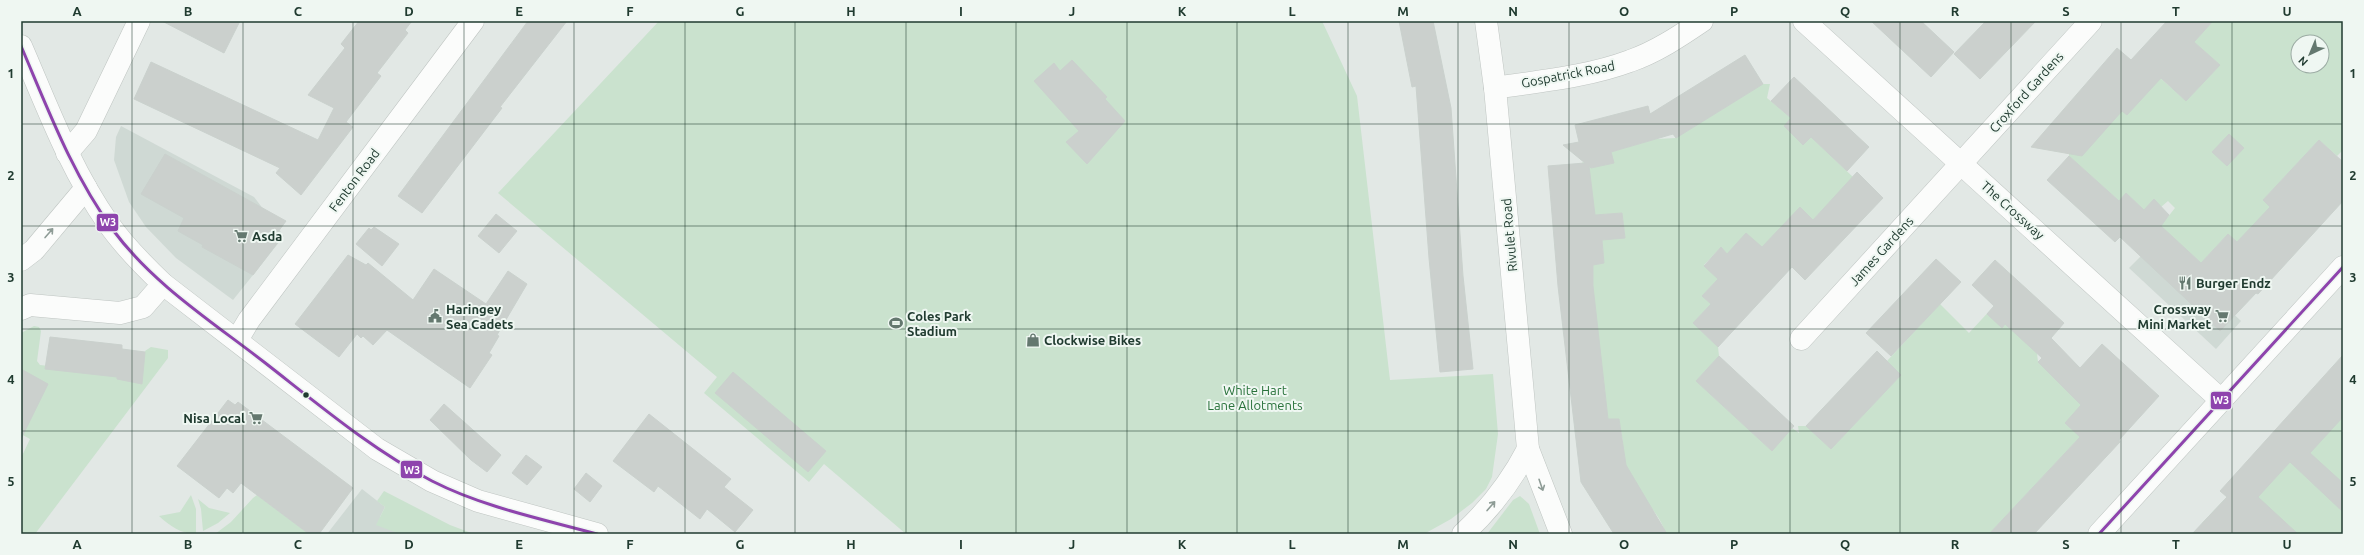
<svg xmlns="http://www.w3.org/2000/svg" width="2364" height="555" font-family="Ubuntu,sans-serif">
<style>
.built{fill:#cfd9d4}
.green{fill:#cae2ce;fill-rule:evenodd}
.building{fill:#cbd0cd;stroke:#cad1cd}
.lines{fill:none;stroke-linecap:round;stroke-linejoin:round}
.minor-casing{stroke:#bfc5c2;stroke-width:23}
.minor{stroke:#fbfcfb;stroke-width:22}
.bus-1-casing{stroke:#eff7f2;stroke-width:6}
.bus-1{stroke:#8e44ad;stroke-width:3}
.oneway{stroke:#8e9c96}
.grid{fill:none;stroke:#203b30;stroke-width:1;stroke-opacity:0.55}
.bus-dot{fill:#203b30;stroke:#eff7f2;stroke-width:1.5}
.labels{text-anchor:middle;stroke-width:4;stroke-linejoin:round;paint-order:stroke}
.street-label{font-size:13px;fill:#203b30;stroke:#eff7f2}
.poi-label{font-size:13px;font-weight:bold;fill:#203b30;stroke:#eff7f2;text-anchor:start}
.park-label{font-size:13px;fill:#29723b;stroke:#eff7f2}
.line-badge{stroke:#eff7f2;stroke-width:1.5}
.badge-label{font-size:11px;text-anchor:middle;font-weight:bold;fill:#fff}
.neatline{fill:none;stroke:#203b30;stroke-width:1.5}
.grid-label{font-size:13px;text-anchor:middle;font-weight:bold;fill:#203b30}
</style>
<rect width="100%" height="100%" fill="#e2e8e5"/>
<g class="built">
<path d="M121 126 254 197 284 236 233 300 176 258 146 227 129 202 114 160 116 137Z"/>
<path d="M2156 241 2241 321 2216 349 2129 268Z"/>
<path d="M362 489 385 507 380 517 436 534H327Z"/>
</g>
<g class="green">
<path d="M659 21H1322L1357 96 1390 380 1493 374 1498 434 1492 477 1486 489 1472 503 1451 519 1424 534H906L824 464 809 482 704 393 717 377 498 193Z"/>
<path d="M2213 21H2343V150L2337 156 2319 140 2263 200 2282 218 2237 242 2228 234 2201 263 2156 223 2167 218 2175 208 2168 201 2161 207 2144 210 2126 193 2119 201 2069 156V151L2148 67 2186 101 2220 65 2194 42ZM2298 42H2322V66H2298Z"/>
<path d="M1763 84H1770L1767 98 1791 118 1784 126 1803 144 1811 137 1853 177 1813 220 1800 207 1790 246 1727 254 1721 247 1704 265 1718 279 1702 296 1711 304 1693 323 1718 347 1719 356 1696 381 1771 450 1792 428 1799 433 1798 426H1806L1831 449 1901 375 1887 361 1940 304 1969 333 1994 306 2037 353 2038 362 2082 404 2080 437 1989 534H1665C1664 515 1621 474 1608 460L1623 443 1619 419H1608L1593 291V265L1604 263 1602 240 1625 237 1622 213 1595 215 1582 163 1583 162 1591 168 1613 163 1611 152 1656 139 1676 138Z"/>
<path d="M34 326 39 327 41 331 37 361 40 365 140 376 145 351 151 347 168 350V358L35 534H21V458L30 439 21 434V333Z"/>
<path d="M2343 404V534H2213L2202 523 2224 500Z"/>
<path d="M384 491 450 525 474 534H400L376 525 385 507 377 501Z"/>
<path d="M191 495 196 509V534C181 534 170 526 159 516L180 512Z"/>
<path d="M257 495 309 534H215L231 522 253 498Z"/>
<path d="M1520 496 1529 504 1540 534H1487L1513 500Z"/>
<path d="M198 499 209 508 230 513 218 523 203 531 201 509Z"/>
</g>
<g class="building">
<path d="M162 21H240L224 53Z"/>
<path d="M359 21H412L405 30 408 33 377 73 381 76 346 122 353 127 301 195 276 173 280 168 134 99 151 62 318 140 334 108 308 95 345 48 341 44Z"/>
<path d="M528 21H567L500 107 502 108 422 213 398 196Z"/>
<path d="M1399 21H1433L1451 108 1463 276 1473 369 1440 372 1429 258 1416 86 1412 87Z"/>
<path d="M1871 21H1921L1954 52 1931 77Z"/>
<path d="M1986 21H2036L1980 79 1954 54Z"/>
<path d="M2167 21H2213L2194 42 2220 65 2186 101 2161 78 2127 115 2122 111 2082 156 2031 147 2117 48 2131 60Z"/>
<path d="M1745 55 1763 84 1676 138 1673 134 1611 152 1614 163 1591 168 1589 166 1595 215 1622 213 1625 238 1602 240 1604 263 1593 265V286L1608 419H1619L1626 465 1667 534H1614L1581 482 1558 286 1548 166 1585 163 1563 145 1579 142 1575 125 1648 106 1650 114Z"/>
<path d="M1072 60 1107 97 1105 99 1125 121 1087 164 1066 142 1079 131 1034 81 1054 63 1060 71Z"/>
<path d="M1794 77 1869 147 1847 171 1811 137 1803 145 1784 126 1791 118 1771 101Z"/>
<path d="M2229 134 2244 148 2227 166 2212 152Z"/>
<path d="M2319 140 2343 162V201L2258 294 2256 293 2220 331 2120 237 2115 242 2047 180 2069 156 2119 201 2126 193 2144 210 2154 199 2169 215 2161 226 2201 263 2228 234 2237 242 2270 207 2263 200Z"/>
<path d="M165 154 286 221 275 236 279 241 253 275 202 247 203 245 178 231 184 218 141 194Z"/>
<path d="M1857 172 1883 198 1805 280 1792 267 1718 347 1693 323 1711 304 1702 296 1718 279 1704 266 1721 247 1727 254 1746 233 1762 247 1800 207 1813 220Z"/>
<path d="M496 214 517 231 499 253 478 236Z"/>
<path d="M374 227 399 244 382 266 356 244 369 228 371 230Z"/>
<path d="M348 255 366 265 368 263 413 300 434 269 486 304 508 271 527 284 497 335 499 336 489 353 492 355 470 388 387 330 373 345 363 336 361 338 357 334 339 357 295 324Z"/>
<path d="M1936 259 1961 282 1891 356 1866 333Z"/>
<path d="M1995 260 2064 323 2051 338 2080 368 2102 344 2159 396 2119 440 2120 442 2034 534H1989L2080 437 2065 423 2081 405 2038 362 2042 358 2005 324 2002 328 1987 314 1994 306 1972 285Z"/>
<path d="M50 337 122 345V349L145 352 142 384 117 379V377L45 369Z"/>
<path d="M1877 351 1901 375 1831 449 1806 426Z"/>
<path d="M2343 355V417L2310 453 2343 483V512L2290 462 2258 497 2298 534H2192L2227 497 2220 491Z"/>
<path d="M1719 356 1794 426 1772 451 1696 381Z"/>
<path d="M21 369 48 384 21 439Z"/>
<path d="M733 372 826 451 808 472 715 393Z"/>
<path d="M228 400 235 405 238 402 353 488 319 534H309L241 483 233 493 227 488 219 498 177 466Z"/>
<path d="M444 404 501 455 487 472 471 460 430 420Z"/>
<path d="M649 414 731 479 724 487 753 510 735 532 707 509 700 519 658 486 654 492 613 461Z"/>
<path d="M526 455 542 467 527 485 512 473Z"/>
<path d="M586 473 602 486 590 502 574 489Z"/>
</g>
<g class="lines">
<g class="minor-casing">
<g id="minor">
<path d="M1486 21 1495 88 1528 449 1561 534"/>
<path d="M1804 21 2221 400"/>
<path d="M21 46C47 106 70 169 108 223 124 246 143 265 163 284L377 449 432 481 478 501 597 534"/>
<path d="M1495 88C1540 81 1587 77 1630 61 1656 52 1680 36 1702 21"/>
<path d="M67 153 86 131 139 21"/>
<path d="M21 260 34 250 86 188"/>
<path d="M21 309 30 305 120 313 143 307 163 284"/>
<path d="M1801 339 2091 21"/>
<path d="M237 340 249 320 473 21"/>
<path d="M1463 534C1490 509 1511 482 1528 449"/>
<path d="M2099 534 2343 267"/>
</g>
</g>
<use href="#minor" class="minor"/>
<g class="bus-1-casing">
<g id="bus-1">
<path d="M21 46C48 109 72 174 113 230 153 284 211 321 264 362 318 404 371 449 432 481 483 507 542 519 597 534"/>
<path d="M2099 534 2343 267"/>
</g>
</g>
<use href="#bus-1" class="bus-1"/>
</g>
<defs><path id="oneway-shaft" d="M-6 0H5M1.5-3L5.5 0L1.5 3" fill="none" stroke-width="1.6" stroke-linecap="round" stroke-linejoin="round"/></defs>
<g class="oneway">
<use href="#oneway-shaft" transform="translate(49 233) rotate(-49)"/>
<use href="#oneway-shaft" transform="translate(1541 485) rotate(71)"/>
<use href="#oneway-shaft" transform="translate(1491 506) rotate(-49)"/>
</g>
<path class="grid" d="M132 21V534M243 21V534M353 21V534M464 21V534M574 21V534M685 21V534M795 21V534M906 21V534M1016 21V534M1127 21V534M1237 21V534M1348 21V534M1458 21V534M1569 21V534M1679 21V534M1790 21V534M1900 21V534M2011 21V534M2121 21V534M2232 21V534M21 124H2343M21 226H2343M21 329H2343M21 431H2343"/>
<defs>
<g id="supermarket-bare" transform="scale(1.08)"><path d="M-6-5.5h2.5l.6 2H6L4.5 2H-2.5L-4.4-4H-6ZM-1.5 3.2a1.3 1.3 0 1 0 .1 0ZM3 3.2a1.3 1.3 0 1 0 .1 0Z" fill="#64786f" stroke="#eff7f2" stroke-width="2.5" paint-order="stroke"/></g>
<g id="restaurant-bare" transform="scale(1.08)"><path d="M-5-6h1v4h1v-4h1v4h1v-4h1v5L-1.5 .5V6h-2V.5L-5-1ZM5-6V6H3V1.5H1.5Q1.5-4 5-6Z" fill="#64786f" stroke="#eff7f2" stroke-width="2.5" paint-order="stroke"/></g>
<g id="civic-bare" transform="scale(1.08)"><path d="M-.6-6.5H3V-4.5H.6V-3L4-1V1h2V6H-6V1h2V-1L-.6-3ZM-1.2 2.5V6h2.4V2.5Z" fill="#64786f" stroke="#eff7f2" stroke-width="2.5" paint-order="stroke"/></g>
<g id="stadium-bare" transform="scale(1.08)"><path d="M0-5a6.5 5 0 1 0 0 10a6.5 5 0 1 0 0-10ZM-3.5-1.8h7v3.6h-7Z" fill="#64786f" stroke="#eff7f2" stroke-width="2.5" paint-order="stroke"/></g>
<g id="shop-bare" transform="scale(1.08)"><path d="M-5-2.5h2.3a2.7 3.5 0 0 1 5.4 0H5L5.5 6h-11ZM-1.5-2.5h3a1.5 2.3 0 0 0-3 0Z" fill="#64786f" stroke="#eff7f2" stroke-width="2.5" paint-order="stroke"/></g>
</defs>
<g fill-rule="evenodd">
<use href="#supermarket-bare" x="241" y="236"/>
<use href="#restaurant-bare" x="2185" y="283"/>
<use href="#civic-bare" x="435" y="316"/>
<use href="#supermarket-bare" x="2222" y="316"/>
<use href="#stadium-bare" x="896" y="323"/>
<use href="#shop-bare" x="1033" y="340"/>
<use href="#supermarket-bare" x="256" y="418"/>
</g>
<circle class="bus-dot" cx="306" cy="395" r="3.5"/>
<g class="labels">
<g class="street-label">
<text transform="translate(1568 74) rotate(-11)" y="5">Gospatrick Road</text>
<text transform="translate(2026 92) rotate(-48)" y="5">Croxford Gardens</text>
<text transform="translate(354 180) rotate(-53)" y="5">Fenton Road</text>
<text transform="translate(2013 210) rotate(42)" y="5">The Crossway</text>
<text transform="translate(1509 235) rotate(-95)" y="5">Rivulet Road</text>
<text transform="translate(1881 251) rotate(-48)" y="5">James Gardens</text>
</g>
<g class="poi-label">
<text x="252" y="241">Asda</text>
<text x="2196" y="288">Burger Endz</text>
<text x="446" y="314">Haringey<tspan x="446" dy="15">Sea Cadets</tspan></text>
<text x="2211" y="314" text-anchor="end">Crossway<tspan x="2211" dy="15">Mini Market</tspan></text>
<text x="907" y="321">Coles Park<tspan x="907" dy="15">Stadium</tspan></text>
<text x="1044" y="345">Clockwise Bikes</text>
<text x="245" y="423" text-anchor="end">Nisa Local</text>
</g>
<g class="park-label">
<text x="1255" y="395">White Hart<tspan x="1255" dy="15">Lane Allotments</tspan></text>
</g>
</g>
<g class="line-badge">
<rect x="96" y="213" width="23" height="19" rx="4" fill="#8e44ad"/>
<rect x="2210" y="391" width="22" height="19" rx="4" fill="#8e44ad"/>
<rect x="400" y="460" width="23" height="19" rx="4" fill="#8e44ad"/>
</g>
<g class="badge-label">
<text x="108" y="226">W3</text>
<text x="2221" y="404">W3</text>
<text x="412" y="474">W3</text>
</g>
<rect width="2364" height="555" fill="none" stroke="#eff7f2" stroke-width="44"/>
<g transform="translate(2310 54) rotate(224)"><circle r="19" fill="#eff7f2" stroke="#9caca4"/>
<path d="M0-3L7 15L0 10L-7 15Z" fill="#64786f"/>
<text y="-6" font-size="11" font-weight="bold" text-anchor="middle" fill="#203b30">N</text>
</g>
<rect x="22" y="22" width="2320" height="511" class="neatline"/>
<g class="grid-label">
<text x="77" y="16">A</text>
<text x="188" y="16">B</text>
<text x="298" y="16">C</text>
<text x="409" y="16">D</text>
<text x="519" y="16">E</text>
<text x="630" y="16">F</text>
<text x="740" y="16">G</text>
<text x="851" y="16">H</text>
<text x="961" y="16">I</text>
<text x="1072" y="16">J</text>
<text x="1182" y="16">K</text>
<text x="1292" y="16">L</text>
<text x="1403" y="16">M</text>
<text x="1513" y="16">N</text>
<text x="1624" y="16">O</text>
<text x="1734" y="16">P</text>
<text x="1845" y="16">Q</text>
<text x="1955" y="16">R</text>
<text x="2066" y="16">S</text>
<text x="2176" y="16">T</text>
<text x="2287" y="16">U</text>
<text x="11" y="78">1</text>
<text x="2353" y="78">1</text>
<text x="11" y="180">2</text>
<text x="2353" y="180">2</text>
<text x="11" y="282">3</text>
<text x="2353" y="282">3</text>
<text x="11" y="384">4</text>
<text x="2353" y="384">4</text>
<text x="11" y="486">5</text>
<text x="2353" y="486">5</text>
<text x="77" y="549">A</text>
<text x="188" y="549">B</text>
<text x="298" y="549">C</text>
<text x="409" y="549">D</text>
<text x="519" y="549">E</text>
<text x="630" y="549">F</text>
<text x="740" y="549">G</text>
<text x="851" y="549">H</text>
<text x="961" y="549">I</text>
<text x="1072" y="549">J</text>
<text x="1182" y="549">K</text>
<text x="1292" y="549">L</text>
<text x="1403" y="549">M</text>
<text x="1513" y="549">N</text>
<text x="1624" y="549">O</text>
<text x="1734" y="549">P</text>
<text x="1845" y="549">Q</text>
<text x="1955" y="549">R</text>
<text x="2066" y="549">S</text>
<text x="2176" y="549">T</text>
<text x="2287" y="549">U</text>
</g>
</svg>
